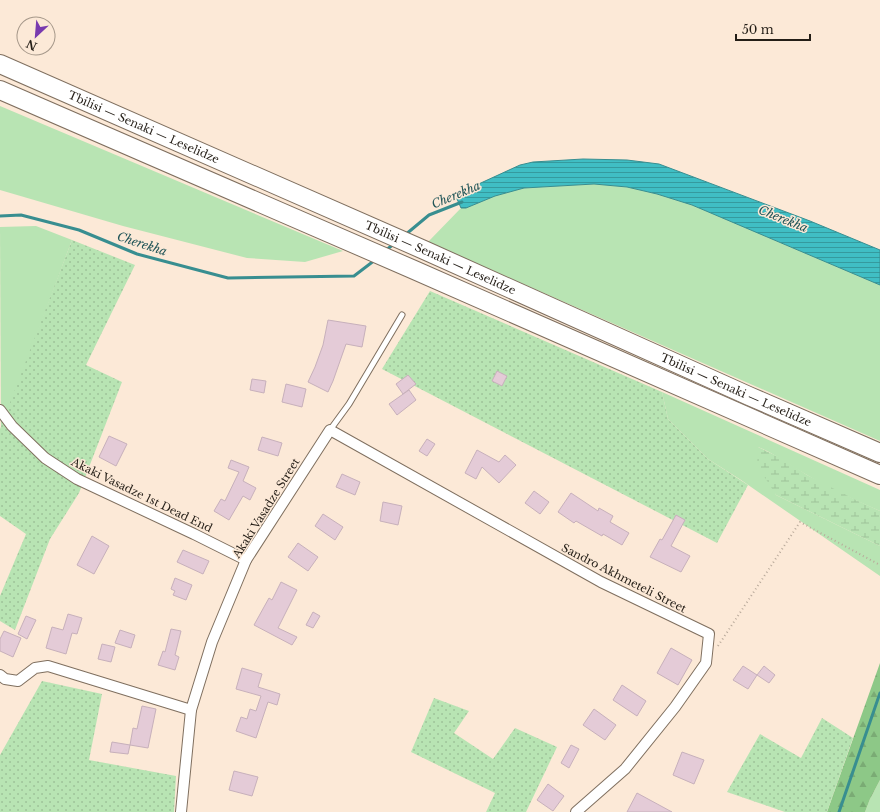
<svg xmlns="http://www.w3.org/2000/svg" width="880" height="812" font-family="'Libre Baskerville',serif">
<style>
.grass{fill:#b8e4b3}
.forest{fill:url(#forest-firs)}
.wetland{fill:url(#wetland-marsh)}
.garden{fill:url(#garden-dots)}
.water{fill:url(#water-rules);stroke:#388e90}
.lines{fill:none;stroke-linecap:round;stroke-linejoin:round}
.stream{stroke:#388e90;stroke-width:3}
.building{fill:#e4cbd7;stroke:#c7b0bb}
.service-casing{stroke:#7f6f5f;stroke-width:7}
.minor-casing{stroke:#7f6f5f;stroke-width:12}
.motorway-casing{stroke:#7f6f5f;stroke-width:20}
.path{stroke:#b8a99a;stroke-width:2;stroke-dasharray:1 3;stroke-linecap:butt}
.service{stroke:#fff;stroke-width:5}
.minor{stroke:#fff;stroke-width:10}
.motorway{stroke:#fff;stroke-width:18}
.labels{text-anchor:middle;stroke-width:3;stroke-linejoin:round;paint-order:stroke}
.street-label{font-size:11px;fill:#241e17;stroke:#fce9d7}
.water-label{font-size:12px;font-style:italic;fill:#215558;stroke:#fce9d7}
</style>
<defs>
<pattern id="forest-firs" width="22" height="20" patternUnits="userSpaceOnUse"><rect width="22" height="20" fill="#8dc887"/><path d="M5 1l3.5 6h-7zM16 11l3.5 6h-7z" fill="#7aab74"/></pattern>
<pattern id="wetland-marsh" width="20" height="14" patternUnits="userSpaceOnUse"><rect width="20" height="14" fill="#b8e4b3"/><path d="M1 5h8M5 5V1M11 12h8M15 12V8" fill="none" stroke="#9ec399"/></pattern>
<pattern id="garden-dots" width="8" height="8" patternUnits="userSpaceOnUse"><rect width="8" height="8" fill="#b8e4b3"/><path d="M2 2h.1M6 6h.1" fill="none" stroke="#9ec399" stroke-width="1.8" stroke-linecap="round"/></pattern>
<pattern id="water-rules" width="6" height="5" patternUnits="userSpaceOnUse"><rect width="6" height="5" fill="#40bec4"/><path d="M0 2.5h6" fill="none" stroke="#359a9e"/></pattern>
</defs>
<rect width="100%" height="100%" fill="#fce9d7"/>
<g class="grass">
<path d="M0 106 343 251 305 262 247 258 123 226 0 190Z"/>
<path d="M594 184 627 187 657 194 692 205 880 285V441L428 242 461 208H466L495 196 524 188Z"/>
<path d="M36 226 72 240 1 430 0 227Z"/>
<path d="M662 392 880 490V511C855 500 830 489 807 475 791 466 776 454 758 447L776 495 880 546V576L741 480 708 459 668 419Z"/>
<path d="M880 780V812H865L870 799Z"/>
</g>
<path class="forest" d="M880 663V780L870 799 865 812H827Z"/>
<path class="wetland" d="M758 447 781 458 807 475 856 500 880 511V546L776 495 757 465Z"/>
<g class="garden">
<path d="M72 240 135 265 86 365 122 382 79 493 50 539 15 630 0 621V596L26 534 0 516V429Z"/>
<path d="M430 291 662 392 668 419 708 459 748 485 717 543 382 369Z"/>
<path d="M42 681 102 694 89 760 176 776 174 812H0V755Z"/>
<path d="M434 698 469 711 454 733 493 759 515 728 557 747 526 812H486L495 793 411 752Z"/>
<path d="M822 718 853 738 827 812H785L727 792 760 734 801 758Z"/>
</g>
<path class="water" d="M583 159 627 160 659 164 810 221 880 250V285L692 205 657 194 627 187 594 184 524 188 495 196 466 208H461L457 199 459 193 520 165 533 162Z"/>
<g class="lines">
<g class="stream">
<path d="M0 216 21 215 79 230 137 254 228 278 354 276 375 260"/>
<path d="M405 235 429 215 462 202"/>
<path d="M385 251 395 243"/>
<path d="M839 812 880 693"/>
</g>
</g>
<g class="building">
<path d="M328 320 366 326 362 347 346 344 333 381 328 392 308 382 315 367 323 345Z"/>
<path d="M497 371 507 376 502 386 492 381Z"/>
<path d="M408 375 416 384 403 394 396 384Z"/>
<path d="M252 379 266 381 264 393 250 390Z"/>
<path d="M286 384 306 389 302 407 282 402Z"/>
<path d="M409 390 416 400 397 415 389 404Z"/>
<path d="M109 436 127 444 116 466 99 457Z"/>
<path d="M262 437 282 443 278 456 258 450Z"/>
<path d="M427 439 435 444 427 456 419 451Z"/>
<path d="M477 450 499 462 505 455 516 465 499 483 482 467 476 479 465 473Z"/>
<path d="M231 460 249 467 243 481 256 488 250 500 243 496 229 520 214 511 221 499 225 501 239 472 228 468Z"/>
<path d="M342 474 360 482 355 495 336 487Z"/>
<path d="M534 491 549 502 540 514 525 503Z"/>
<path d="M571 493 598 511 599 508 613 516 610 522 629 533 622 545 603 534 602 536 576 521 574 523 558 512Z"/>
<path d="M383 502 402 506 398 525 380 521Z"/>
<path d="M323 514 343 527 335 540 315 526Z"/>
<path d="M676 515 685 520 671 546 690 556 681 572 650 557 660 539 662 540Z"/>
<path d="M92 536 109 546 94 574 77 565Z"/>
<path d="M298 543 318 557 308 571 288 557Z"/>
<path d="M183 550 209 561 203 574 177 562Z"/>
<path d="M175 578 192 585 186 600 173 595 175 591 171 589Z"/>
<path d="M281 582 297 590 278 628 297 637 292 645 254 625 269 598 272 600Z"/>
<path d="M313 612 320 616 313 628 306 625Z"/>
<path d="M68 614 82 618 77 634 72 633 66 654 46 648 52 627 63 630Z"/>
<path d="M26 616 36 620 27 639 18 634Z"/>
<path d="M171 629 181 631 175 655 179 657 175 670 158 665 163 651 165 652Z"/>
<path d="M120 630 135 635 131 648 115 643Z"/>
<path d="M4 631 21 638 13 657 0 651V639Z"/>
<path d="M102 644 115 647 111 662 98 659Z"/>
<path d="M671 648 692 660 678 685 657 673Z"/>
<path d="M743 666 757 675 748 689 733 680Z"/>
<path d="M764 666 775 675 769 683 757 675Z"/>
<path d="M242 668 262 674 258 687 280 694 277 705 268 702 256 738 236 731 241 717 247 719 250 709 256 711 261 696 236 689Z"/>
<path d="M622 685 646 701 637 716 613 700Z"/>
<path d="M142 706 156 709 148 748 130 745 133 728 137 729Z"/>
<path d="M594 709 616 725 605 740 583 725Z"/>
<path d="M112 742 130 745 128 754 110 752Z"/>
<path d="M571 745 579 749 569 768 561 763Z"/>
<path d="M682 752 704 760 694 784 673 775Z"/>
<path d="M234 771 258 777 252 796 229 790Z"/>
<path d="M548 784 564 796 553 811 537 800Z"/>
<path d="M637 793 672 812H627Z"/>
</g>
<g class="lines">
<g class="service-casing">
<path id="service" d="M330 430 349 404 402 315"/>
</g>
<g class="minor-casing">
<g id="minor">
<path d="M0 410 12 426 45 458 77 479 194 534 246 560"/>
<path d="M0 675 5 679 18 681 35 668 48 666 191 710"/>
<path d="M181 812 191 710 212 642 246 560 330 430 601 582 709 634 706 663 675 707 625 769 576 812"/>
</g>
</g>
<g class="motorway-casing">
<g id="motorway">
<path id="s1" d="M0 64 424 250 749 396 880 453"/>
<path d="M0 90 412 269 880 475"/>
</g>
</g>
<path class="path" d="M718 646 800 522 880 565"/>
<use href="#service" class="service"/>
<use href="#minor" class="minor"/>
<use href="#motorway" class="motorway"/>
</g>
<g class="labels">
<g class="street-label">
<text dy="4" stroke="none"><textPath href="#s1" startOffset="157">Tbilisi — Senaki — Leselidze</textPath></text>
<text dy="4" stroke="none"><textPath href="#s1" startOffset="481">Tbilisi — Senaki — Leselidze</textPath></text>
<text dy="4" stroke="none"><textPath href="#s1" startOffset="805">Tbilisi — Senaki — Leselidze</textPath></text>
<text transform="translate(142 495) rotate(26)" y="4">Akaki Vasadze 1st Dead End</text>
<text transform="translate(266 508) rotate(-58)" y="4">Akaki Vasadze Street</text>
<text transform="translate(624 578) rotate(27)" y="4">Sandro Akhmeteli Street</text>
</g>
<g class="water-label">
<text transform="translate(456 195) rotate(-23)" y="4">Cherekha</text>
<text transform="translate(783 219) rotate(22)" y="4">Cherekha</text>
<text transform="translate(142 244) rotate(18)" y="4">Cherekha</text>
</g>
</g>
<g transform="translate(36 36) rotate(206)"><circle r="19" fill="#fce9d7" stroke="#a6988a"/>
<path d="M0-3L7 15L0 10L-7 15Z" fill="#793aaf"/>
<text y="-6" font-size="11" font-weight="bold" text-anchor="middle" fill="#241e17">N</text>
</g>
<path d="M736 34v6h74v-6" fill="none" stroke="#241e17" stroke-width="2"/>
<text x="742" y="34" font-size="12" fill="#241e17" stroke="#fce9d7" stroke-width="3" paint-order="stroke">50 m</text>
</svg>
